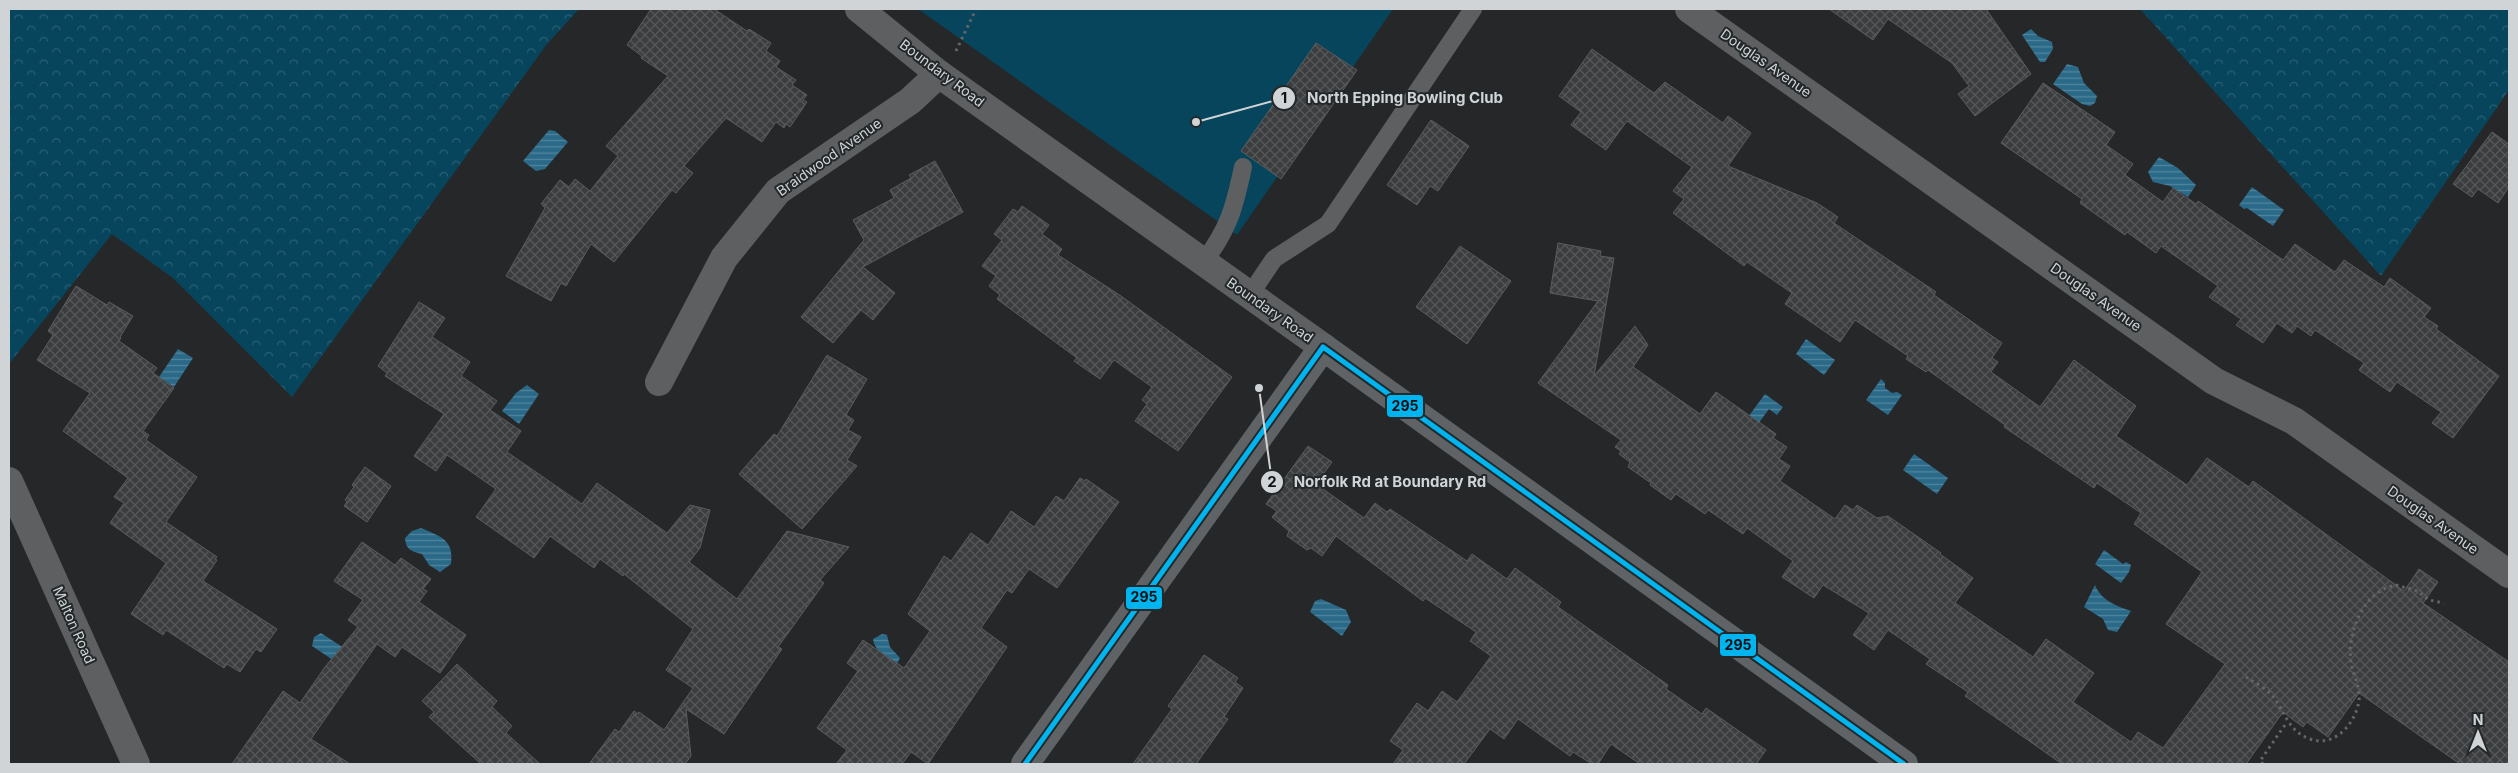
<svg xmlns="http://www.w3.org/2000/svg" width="2518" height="773" font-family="Inter,sans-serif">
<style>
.green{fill:#07455d}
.forest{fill:url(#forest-crowns)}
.water{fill:url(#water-rules)}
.building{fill:url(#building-cross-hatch);stroke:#5a5c5e}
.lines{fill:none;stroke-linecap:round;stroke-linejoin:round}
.path{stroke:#646566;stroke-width:3;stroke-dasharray:2.5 4;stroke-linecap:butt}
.lane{stroke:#5d5f60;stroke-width:18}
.street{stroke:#5d5f60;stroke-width:28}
.secondary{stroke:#5f6365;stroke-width:28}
.bus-1-casing{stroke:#23282b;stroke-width:9}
.bus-1{stroke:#00b5ef;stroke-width:5}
.labels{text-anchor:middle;stroke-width:4;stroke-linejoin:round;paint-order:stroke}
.street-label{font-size:14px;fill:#d1d4d6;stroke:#23282b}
.leader{fill:none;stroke:#d1d4d6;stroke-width:2}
.callout-dot{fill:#d1d4d6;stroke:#23282b;stroke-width:2}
.mark-label{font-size:15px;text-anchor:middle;font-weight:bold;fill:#111}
.callout-label{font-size:15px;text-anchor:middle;font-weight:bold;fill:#d1d4d6;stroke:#23282b;stroke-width:4;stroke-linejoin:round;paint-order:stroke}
.line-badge{stroke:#23282b;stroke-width:2}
.pale-badge-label{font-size:14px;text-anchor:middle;font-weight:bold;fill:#111}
</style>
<defs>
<pattern id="forest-crowns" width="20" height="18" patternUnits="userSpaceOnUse" patternTransform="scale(1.25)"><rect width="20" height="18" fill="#07455d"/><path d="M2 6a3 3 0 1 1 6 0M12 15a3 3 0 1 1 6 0" fill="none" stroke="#2a5f74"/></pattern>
<pattern id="water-rules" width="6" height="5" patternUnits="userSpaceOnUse" patternTransform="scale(1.25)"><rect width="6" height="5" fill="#2a6a88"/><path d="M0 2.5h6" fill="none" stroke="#52859d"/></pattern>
<pattern id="building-cross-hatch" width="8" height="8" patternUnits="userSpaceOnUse" patternTransform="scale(1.25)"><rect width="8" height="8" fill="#3c3d3e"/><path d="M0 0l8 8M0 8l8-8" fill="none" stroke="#575859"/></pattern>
</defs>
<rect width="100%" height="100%" fill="#252729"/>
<path class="green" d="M918 9H1393L1237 235Z"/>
<g class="forest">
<path d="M9 9H579L547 44 292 397 173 278 112 234 9 364Z"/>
<path d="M2140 9H2509V90L2381 276Z"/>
</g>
<g class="water">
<path d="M2031 29 2038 36 2052 42 2053 49 2045 62H2040L2022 35Z"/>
<path d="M2067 64 2078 67 2084 83 2097 96 2095 103 2090 106 2082 104 2053 84Z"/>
<path d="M549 130 555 131 568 142 545 169 536 171 523 161Z"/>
<path d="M2159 157 2178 168 2196 185 2188 197 2170 186 2153 182 2148 172Z"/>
<path d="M2252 187 2284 210 2273 226 2247 208 2244 209 2239 205Z"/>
<path d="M1806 339 1835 360 1824 375 1796 354Z"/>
<path d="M178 349 193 358 174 387 159 377Z"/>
<path d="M1881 379 1885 383V388L1892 393 1897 392 1902 395 1888 415 1866 400Z"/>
<path d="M527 385 539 394 519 424 502 411 516 393Z"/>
<path d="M1765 394 1783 407 1777 415 1769 409 1750 435 1740 428Z"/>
<path d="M1914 454 1948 478 1937 494 1903 470Z"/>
<path d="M421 528C441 537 454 539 451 564L440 572 429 565 422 554C411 551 406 550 405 538L412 531Z"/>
<path d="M2104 550 2123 564 2126 562 2131 565 2129 572 2121 583 2095 564Z"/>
<path d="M2095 585C2101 600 2116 606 2131 611L2117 632 2108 630 2103 619 2084 607Z"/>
<path d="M1321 599 1346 610 1351 622 1342 636 1310 612 1315 601Z"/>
<path d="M321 633 347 650 333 660 312 646 314 637Z"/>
<path d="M882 634 887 635 890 647 900 658 896 666C888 659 874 650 873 639Z"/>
</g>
<g class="building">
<path d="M651 9H714L747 31 749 29 771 43 766 51 780 61 776 67 796 80 792 85 807 95 803 100 807 102 790 127 786 124 784 128 776 122 762 142 726 118 684 166 693 173 676 193 672 190 614 262 591 244 566 286 561 283 551 301 506 276 545 208 541 204 560 180 569 187 575 179 590 191 618 156 606 146 668 76 641 58 642 56 627 45Z"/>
<path d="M1829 9H1986L2031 74 1975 116 1958 94 1969 86 1952 63 1888 19 1873 40Z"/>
<path d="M1316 43 1357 70 1281 179 1241 151Z"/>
<path d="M1592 49 1654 93 1665 82 1723 123 1728 116 1751 133 1728 166 1817 203 1838 217 1834 223 1936 292 1934 295 2002 343 1992 358 1998 362 1991 372 2040 407 2074 360 2136 406 2116 436 2187 485 2207 458 2249 487 2253 481 2404 591 2419 569 2438 582 2423 603 2509 662V764H2460L2359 693 2328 737 2307 722 2303 727 2283 712 2246 764H2062L1965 696 1968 692 1926 664 1930 659 1888 630 1874 650 1853 635 1869 613 1823 585 1814 598 1782 577 1793 561 1747 528 1743 534 1708 510 1705 514 1676 494 1671 500 1650 485 1651 483 1628 467 1630 462 1619 454 1621 451 1615 447 1621 440 1538 383 1598 301 1550 293 1558 243 1601 251 1600 256 1614 258 1594 376 1635 326 1648 345 1633 367 1700 414 1716 392 1776 434 1773 438 1787 447 1779 459 1790 466 1780 481 1835 519 1845 505 1853 510 1857 505 1877 518 1888 516 1941 553 1940 554 1973 578 1955 603 2033 657 2046 639 2094 673 2073 702 2131 742 2138 732 2163 748 2225 664 2166 624 2202 572 2134 524 2141 513 2097 483 2094 488 2004 427 2005 425 1928 370 1926 372 1906 359 1908 356 1855 320 1840 342 1785 304 1792 293 1747 262 1744 266 1673 213 1684 199 1673 191 1692 167 1627 121 1606 150 1571 125 1581 112 1559 96Z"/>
<path d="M2043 83 2115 132 2106 145 2133 164 2125 175 2163 202 2173 188 2196 204 2198 201 2283 260 2295 244 2335 272 2344 260 2384 287 2390 278 2431 308 2424 317 2438 326 2436 329 2499 376 2453 438 2432 423 2441 412 2397 382 2390 392 2359 370 2364 363 2315 330 2311 336 2297 326 2292 333 2277 323 2263 343 2236 325 2241 319 2209 297 2218 286 2161 246 2156 253 2127 232 2125 235 2080 203 2082 199 2001 143Z"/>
<path d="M1431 120 1469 146 1438 191 1430 186 1417 205 1387 185Z"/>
<path d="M2492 132 2509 144V187L2498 203 2478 189 2472 197 2453 184Z"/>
<path d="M935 161 963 212 863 267 895 293 873 320 861 310 833 343 801 317 864 240 853 220 894 198 890 190 911 178 909 175Z"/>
<path d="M1022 206 1049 225 1042 234 1062 249 1058 255 1121 296 1232 377 1178 451 1135 421 1147 404 1142 400 1152 387 1114 360 1100 379 1074 361 1077 358 997 299 1000 295 989 286 996 276 982 266 1002 240 994 234 1013 209 1018 212Z"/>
<path d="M1460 246 1511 281 1467 344 1416 307Z"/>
<path d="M76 286 107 305 109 302 133 316 120 337 121 338 119 341 157 368 153 373 174 388 143 431 149 435 146 440 197 477 166 522 217 557 215 559 217 560 203 581 277 629 261 652 256 649 240 672 227 664 224 668 166 630 163 635 131 614 166 563 110 523 124 503 114 497 128 478 63 431 90 393 37 360 53 335 48 331Z"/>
<path d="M419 302 445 318 432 337 470 362 461 376 497 401 490 410 521 431 507 452 582 504 597 483 667 533 690 505 710 510 700 548 689 562 737 599 787 531 849 547 820 580 824 583 778 647 782 649 724 734 686 709 691 756 685 764H589L615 729 619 732 634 711 638 714 639 712 664 730 693 688 666 670 693 629 624 574 623 576 600 559 594 568 550 536 534 558 476 517 496 489 447 455 436 471 414 456 444 414 385 376 387 373 378 366Z"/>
<path d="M827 355 867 379 846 415 854 420 848 430 861 437 847 460 857 466 802 529 739 474 774 434 777 436Z"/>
<path d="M1308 446 1332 462 1316 484 1364 518 1375 503 1387 512 1390 509 1467 561 1472 554 1507 579 1515 568 1561 602 1558 607 1668 685 1666 689 1702 714 1706 708 1766 750 1756 764H1640L1611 744 1598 764H1592L1573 752 1570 756 1518 719 1504 739 1490 729 1464 764H1393L1403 750 1390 741 1417 703 1428 711 1442 691 1457 702 1491 656 1470 641 1476 632 1425 598 1423 601 1336 536 1322 556 1311 548 1307 550 1287 536 1289 531 1272 517 1277 511 1266 504Z"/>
<path d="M365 467 391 486 367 522 344 506 347 502 345 500 354 487 352 485Z"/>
<path d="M1080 478 1085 481 1086 479 1119 502 1057 588 1029 569 1012 593 1007 590 981 628 1007 647 928 764 911 752 902 764H836L847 750 817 728 858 671 847 663 863 640 904 668 930 631 908 614 944 556 951 561 971 533 988 545 1011 511 1034 527 1056 496 1064 501Z"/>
<path d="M362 542 395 565 401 558 431 579 423 589 427 591 419 602 466 635 440 673 402 647 395 657 377 644 311 739 350 764H232L283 691 300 703 325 667 358 627 348 620 363 600 334 581Z"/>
<path d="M1204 655 1238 678 1235 682 1243 688 1224 717 1228 719 1196 764H1133L1172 709 1168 706Z"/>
<path d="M457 664 497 701 492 707 512 726 506 733 540 764H481L429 717 434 712 422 701Z"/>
</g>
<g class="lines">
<g class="path">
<path d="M956 51 976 9"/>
<path d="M2246 677C2254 682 2265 688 2271 694 2285 710 2287 731 2310 739 2335 748 2356 723 2359 700 2361 689 2353 674 2351 663 2347 632 2363 591 2396 585L2417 591 2429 600 2444 603"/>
<path d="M2263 764 2260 761 2287 722"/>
</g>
<g class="lane">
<path d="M1203 263C1229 228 1234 209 1243 167"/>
<path d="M1249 296 1274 259 1328 224 1473 9"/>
</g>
<g class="street">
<path d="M859 9 939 74 1323 347"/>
<path d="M1689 9 2214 381 2294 421 2509 574"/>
<path d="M659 382 724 258 778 191 910 101 939 74"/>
<path d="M9 481 136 764"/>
</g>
<path class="secondary" d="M1025 764 1323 347 1904 764"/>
<g class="bus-1-casing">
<path id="bus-1" d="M1025 764 1323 347 1904 764"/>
</g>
<use href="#bus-1" class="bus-1"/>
</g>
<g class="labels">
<g class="street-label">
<text transform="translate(1766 63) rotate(35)" y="5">Douglas Avenue</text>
<text transform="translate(942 73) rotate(37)" y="5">Boundary Road</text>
<text transform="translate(829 157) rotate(-35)" y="5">Braidwood Avenue</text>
<text transform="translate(2096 297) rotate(35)" y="5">Douglas Avenue</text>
<text transform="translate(1270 310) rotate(35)" y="5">Boundary Road</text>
<text transform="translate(2433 520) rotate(35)" y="5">Douglas Avenue</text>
<text transform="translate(74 625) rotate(66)" y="5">Malton Road</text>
</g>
</g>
<path class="leader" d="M1196 122L1284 98M1259 388L1272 482"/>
<g class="callout-dot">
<circle cx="1196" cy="122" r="5"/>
<circle cx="1259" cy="388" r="5"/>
<circle cx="1284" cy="98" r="12"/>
<circle cx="1272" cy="482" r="12"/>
</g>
<g class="mark-label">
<text x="1284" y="103">1</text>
<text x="1272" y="487">2</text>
</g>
<g class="callout-label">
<text x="1405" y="103">North Epping Bowling Club</text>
<text x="1390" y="487">Norfolk Rd at Boundary Rd</text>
</g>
<g class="line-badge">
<rect x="1386" y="394" width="38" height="24" rx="5" fill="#00b5ef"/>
<rect x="1125" y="586" width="38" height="24" rx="5" fill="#00b5ef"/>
<rect x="1719" y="633" width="38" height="24" rx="5" fill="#00b5ef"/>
</g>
<g class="pale-badge-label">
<text x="1405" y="411">295</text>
<text x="1144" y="602">295</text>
<text x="1738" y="650">295</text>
</g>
<rect width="2518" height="773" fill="none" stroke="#d1d4d6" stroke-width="20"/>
<g transform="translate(2478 733)" stroke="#23282b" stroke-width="4" paint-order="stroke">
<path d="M0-4L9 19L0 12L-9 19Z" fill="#d1d4d6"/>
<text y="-8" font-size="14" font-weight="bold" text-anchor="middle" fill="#d1d4d6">N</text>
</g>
</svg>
